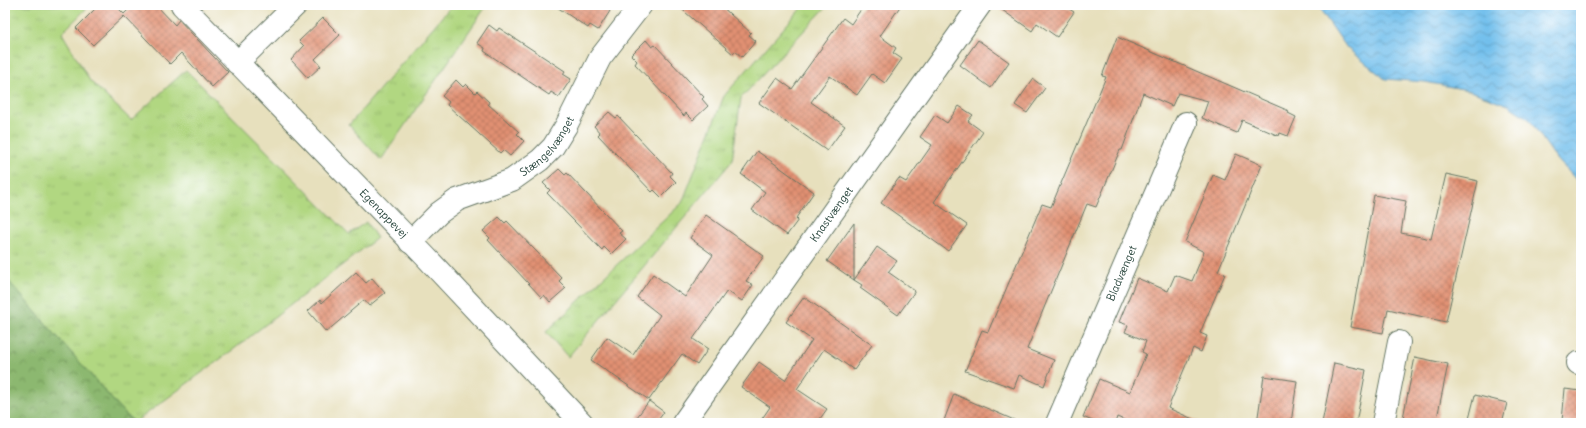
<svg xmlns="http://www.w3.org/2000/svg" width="1586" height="428" font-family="Delius,sans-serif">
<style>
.grass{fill:url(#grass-tufts);stroke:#688a5a}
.forest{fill:url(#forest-crowns);stroke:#567a52}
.water{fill:url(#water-waves);stroke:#487e90}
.building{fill:url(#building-cross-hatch)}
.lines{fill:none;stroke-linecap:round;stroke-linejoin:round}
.minor-casing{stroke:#657664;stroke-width:24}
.minor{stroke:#fff;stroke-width:22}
.labels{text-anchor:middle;stroke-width:4;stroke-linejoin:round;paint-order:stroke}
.street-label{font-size:11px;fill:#1f3d34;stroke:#fff}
</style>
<defs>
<pattern id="grass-tufts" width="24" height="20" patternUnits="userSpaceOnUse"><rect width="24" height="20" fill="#b1d781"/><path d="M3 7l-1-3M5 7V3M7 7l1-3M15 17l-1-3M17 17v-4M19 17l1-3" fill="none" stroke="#98b970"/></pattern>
<pattern id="forest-crowns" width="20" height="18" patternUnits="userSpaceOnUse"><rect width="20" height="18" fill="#8cb86f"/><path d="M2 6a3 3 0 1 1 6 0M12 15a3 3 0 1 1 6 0" fill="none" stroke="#72975c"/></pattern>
<pattern id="water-waves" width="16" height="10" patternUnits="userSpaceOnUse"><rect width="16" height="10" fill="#72bfec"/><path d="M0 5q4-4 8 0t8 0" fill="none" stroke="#5d9cc0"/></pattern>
<pattern id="building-cross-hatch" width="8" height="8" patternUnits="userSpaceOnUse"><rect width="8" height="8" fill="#e19072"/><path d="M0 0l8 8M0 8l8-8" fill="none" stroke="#b6775e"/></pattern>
</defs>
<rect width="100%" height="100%" fill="#fff"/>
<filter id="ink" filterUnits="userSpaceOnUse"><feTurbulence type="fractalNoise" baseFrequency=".025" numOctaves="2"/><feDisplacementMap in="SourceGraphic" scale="8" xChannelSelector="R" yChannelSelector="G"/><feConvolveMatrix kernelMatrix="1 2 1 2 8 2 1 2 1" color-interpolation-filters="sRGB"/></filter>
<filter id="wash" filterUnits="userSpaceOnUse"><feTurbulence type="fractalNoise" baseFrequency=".012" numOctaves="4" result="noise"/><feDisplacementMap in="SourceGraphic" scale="16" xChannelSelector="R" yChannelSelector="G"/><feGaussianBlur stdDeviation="0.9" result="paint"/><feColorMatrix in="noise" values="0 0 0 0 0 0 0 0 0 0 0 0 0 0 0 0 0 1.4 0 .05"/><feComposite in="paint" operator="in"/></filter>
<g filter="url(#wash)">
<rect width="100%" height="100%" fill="#e7e0bd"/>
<g class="grass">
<path d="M8 5H90L62 33 90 81 131 120 186 70 349 234 366 222 377 238 234 349 135 422 125 414 5 277V8Z"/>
<path d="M452 5H487L381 160 349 125Z"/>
<path d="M804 5H828L741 98 732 161 568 357 546 332 682 203 724 96Z"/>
</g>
<path class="forest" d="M5 277 125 414 135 423H5Z"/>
<path class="water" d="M1317 5H1581V185L1555 157 1529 119 1508 105 1468 90 1425 82 1385 79 1347 48Z"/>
<g id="blocks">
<g class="building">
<path d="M99 5H115L124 14 133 5H156L175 25 179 20 228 72 212 87 181 53 170 64 124 16 93 45 76 28Z"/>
<path d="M554 5H602L610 11 598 30 590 25 588 28Z"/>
<path d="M677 5H720L751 33 749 35 756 41 742 57 735 51 733 54Z"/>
<path d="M864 5H901L880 36 896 48 893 53 902 59 885 83 872 74 857 95 830 76 811 102 845 126 827 151 759 103 777 78 792 89 843 18 851 24Z"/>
<path d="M995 5H1063L1074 12 1057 37 1037 23 1032 31Z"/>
<path d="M323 18 340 35 315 59 321 66 308 78 291 60 304 46 299 41Z"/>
<path d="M489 25 497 31 499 28 565 71 563 74 571 79 559 97 551 92 549 95 484 51 485 48 477 43Z"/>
<path d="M1117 37 1289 111 1288 113 1296 117 1288 136 1280 133 1279 136 1242 120 1237 133 1202 118 1208 101 1178 93 1172 106 1143 93 1122 150H1120L1096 207 1087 204 1027 349 1054 360 1044 386 1019 375 1014 388 965 371 982 330 988 332 1042 204 1051 207 1106 77 1102 76Z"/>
<path d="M646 40 652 47 655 45 704 97 702 99 708 106 693 120 686 113 684 116 635 64 637 61 631 55Z"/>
<path d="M978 40 1009 62 991 88 960 65Z"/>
<path d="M1033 79 1045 88 1027 113 1015 105Z"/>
<path d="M456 80 463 87 466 84 475 93 477 91 489 102 488 104 519 132 517 134 524 141 510 156 503 150 500 153 447 105 449 102 442 96Z"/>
<path d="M959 106 973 115 968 121 983 132 934 202 967 225 948 251 881 203 899 178 906 182 932 145 920 137 935 115 947 123Z"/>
<path d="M609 112 616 118 618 116 672 173 670 176 676 182 661 197 654 190 652 192 598 135 600 133 594 126Z"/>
<path d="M757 151 814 192 796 218 798 220 787 235 752 210 765 192 741 174Z"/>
<path d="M1236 154 1262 165 1218 271 1225 274 1200 333 1207 336 1201 352 1193 348 1168 408 1202 423H1131L1117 417 1115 423H1097L1083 417 1099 379 1130 392 1146 354 1142 352 1146 341 1125 332 1128 325 1119 322 1137 278 1168 291 1175 275 1192 281 1204 252 1185 242 1213 175 1225 180Z"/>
<path d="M559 169 565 175 567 173 622 231 619 233 626 239 611 254 604 247 602 250 547 193 550 190 543 183Z"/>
<path d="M1446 174 1478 181 1446 322 1388 309 1383 333 1350 327 1374 195 1406 201 1401 233 1431 239Z"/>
<path d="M706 215 764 256 746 281 753 285 742 301 727 291 693 339 708 349 697 365 682 354 649 400 591 360 607 337 633 355 660 315 637 297 653 274 685 297 713 255 690 238Z"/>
<path d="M499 217 505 223 507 221 562 278 559 281 566 288 550 302 544 295 542 298 488 240 490 238 483 231Z"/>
<path d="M854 223V280L827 261Z"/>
<path d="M877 247 897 261 888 272 915 291 898 315 860 288 862 285 854 280Z"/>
<path d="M356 272 366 283 372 278 385 293 369 306 364 300 326 332 308 311 320 300 322 303Z"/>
<path d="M804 297 872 345 854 370 824 349 797 389 827 409 817 423H759L770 407 741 387 759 362 785 380 812 340 786 322Z"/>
<path d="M1415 357 1448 364 1436 423H1402Z"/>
<path d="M1334 363 1366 370 1356 423H1322Z"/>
<path d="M1264 376 1297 381 1291 423H1257Z"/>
<path d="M1565 389 1581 391V423L1562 421Z"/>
<path d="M954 394 963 398 1021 423H943Z"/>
<path d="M1475 395 1507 403 1502 423H1468Z"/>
<path d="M649 401 664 412 656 423H646L637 417Z"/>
</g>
</g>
</g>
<g filter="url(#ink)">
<use href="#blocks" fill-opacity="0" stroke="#657664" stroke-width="1"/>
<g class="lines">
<g class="minor-casing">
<g id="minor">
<path id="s1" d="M182 5 425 256 582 423"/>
<path d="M237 63 296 5"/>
<path id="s2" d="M410 242 439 213 457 200 512 180 540 160 553 147 566 126 600 58 641 5"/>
<path d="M1578 363H1581"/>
<path id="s3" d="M683 423 980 5"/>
<path id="s4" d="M1057 423 1186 123"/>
<path d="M1383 423 1399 342"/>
</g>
</g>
<use href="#minor" class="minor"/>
</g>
</g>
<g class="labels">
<g class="street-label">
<text dy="4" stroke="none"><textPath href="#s2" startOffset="171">Stængelvænget</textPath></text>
<text dy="4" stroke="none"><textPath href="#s1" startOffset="290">Egenappevej</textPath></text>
<text dy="4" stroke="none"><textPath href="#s3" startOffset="256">Knastvænget</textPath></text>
<text dy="4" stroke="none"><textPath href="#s4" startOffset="163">Bladvænget</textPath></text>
</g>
</g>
<rect width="1586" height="428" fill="none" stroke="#fff" stroke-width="20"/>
</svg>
